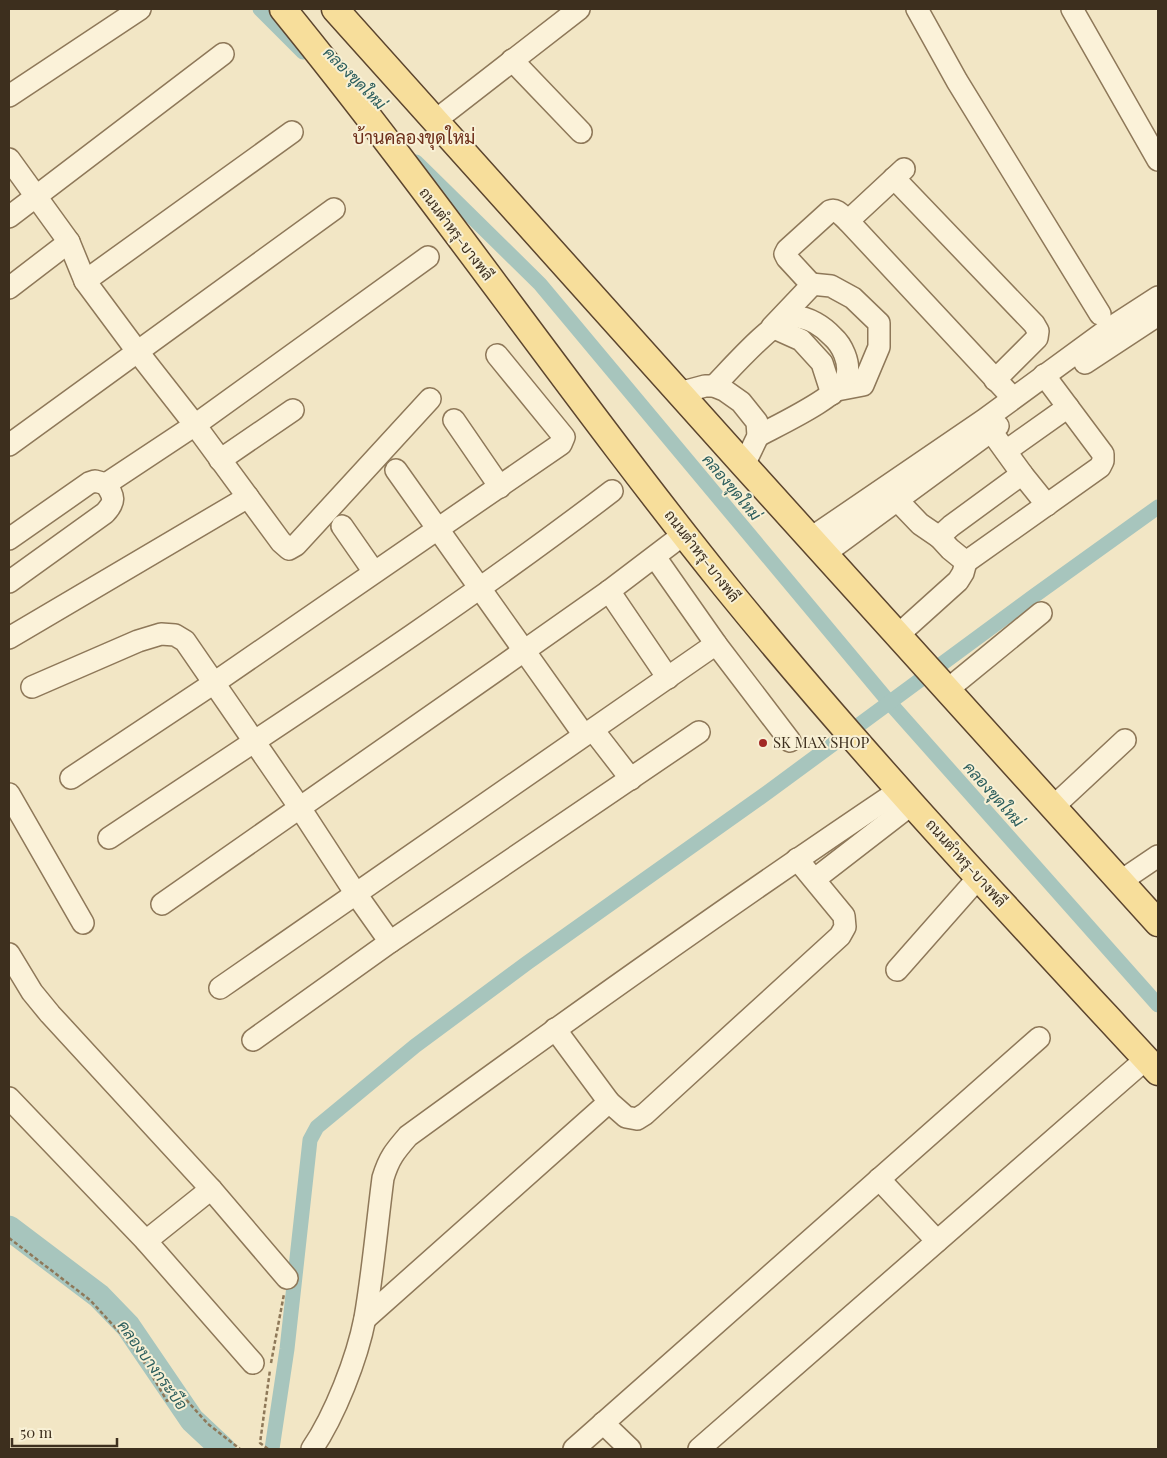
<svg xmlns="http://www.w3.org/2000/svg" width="1167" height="1458" font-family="'Playfair Display',Sarabun,serif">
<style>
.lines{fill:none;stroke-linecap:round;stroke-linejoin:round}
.canal{stroke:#a7c5bd;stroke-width:15}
.river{stroke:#a7c5bd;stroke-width:25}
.minor-casing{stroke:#8e7859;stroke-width:24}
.major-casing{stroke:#5c452e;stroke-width:29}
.path{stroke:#8e7859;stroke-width:2.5;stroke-dasharray:4 2.5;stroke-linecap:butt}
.minor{stroke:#fbf2d9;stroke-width:21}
.major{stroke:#f7de9b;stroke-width:26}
.poi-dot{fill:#a22925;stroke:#f8f0d5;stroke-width:2}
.labels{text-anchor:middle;stroke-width:4;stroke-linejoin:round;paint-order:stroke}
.street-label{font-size:15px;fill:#3d2f1e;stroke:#f8f0d5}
.poi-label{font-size:15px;fill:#3d2f1e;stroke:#f8f0d5;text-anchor:start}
.water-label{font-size:16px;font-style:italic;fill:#2c5e5d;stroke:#f8f0d5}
.quarter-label{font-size:18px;fill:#6d2f1a;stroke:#f8f0d5}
</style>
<rect width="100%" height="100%" fill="#f2e6c5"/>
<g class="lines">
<g class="canal">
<path d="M260 9 303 52"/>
<path d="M416 162 540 284 889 702 1158 1005"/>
<path d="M272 1449 287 1349 310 1140 317 1127 415 1046 527 963 768 792 1034 596 1158 507"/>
</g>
<path class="river" d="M9 1228 99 1296 128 1326 192 1420 223 1449"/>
<g class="minor-casing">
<g id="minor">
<path d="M917 9 957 81 1100 314"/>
<path d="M1072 9 1158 160"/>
<path d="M512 60 581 132"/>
<path d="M9 96 140 9"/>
<path d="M436 120 579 9"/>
<path d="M9 159 69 242 85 281 137 351 195 425 281 542 289 549 296 545 430 399"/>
<path d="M894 178 1034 324 1038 331 1037 338 995 380"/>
<path d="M9 217 223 54"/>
<path d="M848 221 904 169"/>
<path d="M85 281 292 132"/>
<path d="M811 284 831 286 853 298 879 323V347L863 385 837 390"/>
<path d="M9 288 69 242"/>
<path d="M1085 363 1158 315"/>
<path d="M714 386C729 371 774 319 793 317 808 316 824 327 833 337 842 345 850 362 847 375 842 396 778 425 758 436"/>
<path d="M679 393 705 386H714L724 390 741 402 757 422 758 436 744 465"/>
<path d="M832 394 822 363 801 340 772 327 810 287 811 284 787 258 785 254 787 250 830 211C837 208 842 216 848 221L1013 398"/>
<path d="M454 420 500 487"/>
<path d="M9 445 334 209"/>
<path d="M1006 451 1068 407"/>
<path d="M220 460 293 410"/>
<path d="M396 470 584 735"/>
<path d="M1022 474 1047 505"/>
<path d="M897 500 920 524 939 537"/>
<path d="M342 526 374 572"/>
<path d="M811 538 984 420 1107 330 1158 297"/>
<path d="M9 539 89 483 95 481 106 484"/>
<path d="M824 554 998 426"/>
<path d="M655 557 716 644 790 741"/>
<path d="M966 562 1100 467 1103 461V454L1044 375"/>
<path d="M9 582 105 513C116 501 114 497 106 484L195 425 428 257"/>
<path d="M609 591 668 678"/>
<path d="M898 635 958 581 963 573 966 562 950 549 939 537 951 526 1022 474 991 431"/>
<path d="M9 638 248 497"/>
<path d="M32 687 138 641 161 634 175 635 185 641 300 808 356 894 390 942"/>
<path d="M947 690 1041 613"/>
<path d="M593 730 631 779"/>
<path d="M71 778 214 683 561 444 564 437 497 355"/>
<path d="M9 794 83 923"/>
<path d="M1053 807 1125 740"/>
<path d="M109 838C278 725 450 615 612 491"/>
<path d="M815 879 912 804"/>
<path d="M1121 881 1158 856"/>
<path d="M162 904 504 665 609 591 684 534"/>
<path d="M9 954 32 992 50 1014 211 1189 287 1278"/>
<path d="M897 970 979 877"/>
<path d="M220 988 716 644"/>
<path d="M555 1029 609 1102 626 1117 637 1119 645 1114 840 936 845 927 844 916 797 859"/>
<path d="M253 1040 390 942 699 732"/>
<path d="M9 1098 146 1241 253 1363"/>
<path d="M879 1179 937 1241"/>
<path d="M146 1241 211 1189"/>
<path d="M365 1319 609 1102"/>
<path d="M603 1423 630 1449"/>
<path d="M312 1449C335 1415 357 1359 365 1318 373 1272 377 1224 383 1178 389 1158 395 1151 408 1136 570 1018 733 902 900 790"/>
<path d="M574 1449 1039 1038"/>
<path d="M699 1449 1146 1059"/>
</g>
</g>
<g class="major-casing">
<g id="major">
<path d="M283 9C436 197 573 397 725 586 862 755 1011 913 1158 1072"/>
<path d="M335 9 744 465 1158 923"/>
</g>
</g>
<g class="path">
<path d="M9 1238 90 1300 123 1336 144 1362 167 1401 178 1394H181L208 1424 240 1449"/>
<path d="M271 1363 284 1294"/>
<path d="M268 1449 260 1443 270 1370"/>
</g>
<use href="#minor" class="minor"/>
<use href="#major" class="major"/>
</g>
<circle class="poi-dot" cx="763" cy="743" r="5"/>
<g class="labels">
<g class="street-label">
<text transform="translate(456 234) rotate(53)" y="5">ถนนตำหรุ-บางพลี</text>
<text transform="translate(702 556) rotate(52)" y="5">ถนนตำหรุ-บางพลี</text>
<text transform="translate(966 863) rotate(48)" y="5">ถนนตำหรุ-บางพลี</text>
</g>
<g class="poi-label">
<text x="773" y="748">SK MAX SHOP</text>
</g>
<g class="water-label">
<text transform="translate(355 78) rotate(45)" y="6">คลองขุดใหม่</text>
<text transform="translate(732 487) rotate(50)" y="6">คลองขุดใหม่</text>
<text transform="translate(994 794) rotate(48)" y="6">คลองขุดใหม่</text>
<text transform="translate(153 1365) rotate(54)" y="6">คลองบางกระบือ</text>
</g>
<g class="quarter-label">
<text x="414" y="144">บ้านคลองขุดใหม่</text>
</g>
</g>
<rect width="1167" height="1458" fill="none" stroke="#3d2f1e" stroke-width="20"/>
<path d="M12 1438v8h105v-8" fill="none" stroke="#3d2f1e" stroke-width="2.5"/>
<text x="20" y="1438" font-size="15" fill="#3d2f1e" stroke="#f8f0d5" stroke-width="4" paint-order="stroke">50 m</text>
</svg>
